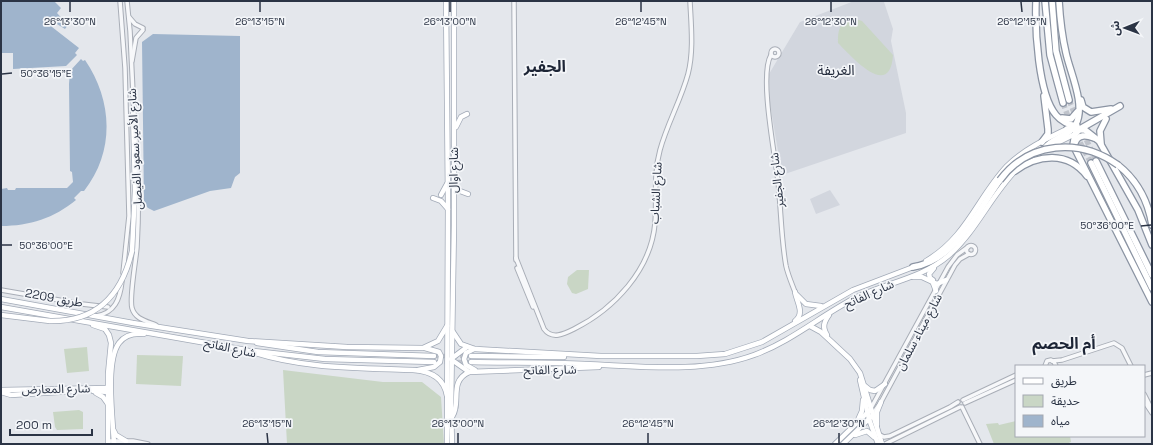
<svg xmlns="http://www.w3.org/2000/svg" width="1153" height="445" font-family="'Space Grotesk','Noto Sans Arabic',sans-serif">
<style>
.built{fill:#d2d6de}
.green{fill:#c9d6c5}
.water{fill:#9fb4cc}
.lines{fill:none;stroke-linecap:round;stroke-linejoin:round}
.major-tunnel{stroke:#bfc3cb;stroke-width:4.5;stroke-dasharray:4.5 2;stroke-linecap:butt}
.highway-tunnel{stroke:#bfc3cb;stroke-width:5.5;stroke-dasharray:5.5 3;stroke-linecap:butt}
.minor-casing{stroke:#a9aeb7;stroke-width:5.5}
.major-casing{stroke:#a3abb8;stroke-width:6}
.highway-casing{stroke:#8b94a3;stroke-width:8}
.minor{stroke:#f7f8fa;stroke-width:3.5}
.major{stroke:#fff;stroke-width:4.5}
.highway{stroke:#fff;stroke-width:5.5}
.major-bridge-casing{stroke:#a3abb8;stroke-width:6;stroke-linecap:butt}
.highway-bridge-casing{stroke:#8b94a3;stroke-width:8;stroke-linecap:butt}
.major-bridge{stroke:#fff;stroke-width:4.5}
.highway-bridge{stroke:#fff;stroke-width:5.5}
.ticks{fill:none;stroke:#2b3445;stroke-width:1.5}
.labels{text-anchor:middle;stroke-width:3.5;stroke-linejoin:round;paint-order:stroke}
.street-label{font-size:12px;fill:#2b3445;stroke:#f4f6f9}
.quarter-label{font-size:14px;fill:#1d2536;stroke:#f4f6f9}
.district-label{font-size:16px;font-weight:bold;fill:#1d2536;stroke:#f4f6f9}
.ticks-label{font-size:10px;text-anchor:middle;fill:#2b3445;stroke:#f4f6f9;stroke-width:3.5;stroke-linejoin:round;paint-order:stroke}
</style>
<rect width="100%" height="100%" fill="#e4e7ec"/>
<g class="built">
<path d="M854 1 884 2 893 29 891 41 906 113V133L782 175 770 104 769 74 800 22Z"/>
<path d="M830 190 840 205 816 214 810 199Z"/>
</g>
<g class="green">
<path d="M850 17 862 21 893 55C890 101 851 56 838 43 838 30 839 25 850 17Z"/>
<path d="M577 270H589L588 289 576 294 572 293 567 284 568 277Z"/>
<path d="M87 347 89 371 67 373 64 349Z"/>
<path d="M137 355 183 356 181 386 136 384Z"/>
<path d="M283 370 383 382H422L441 397 444 444H287Z"/>
<path d="M79 410 83 412V429L57 430 55 427 53 412Z"/>
<path d="M1016 421V436H1070L1071 442 1066 444H994L986 424 998 423 999 425Z"/>
</g>
<g class="water">
<path d="M1 1H54L61 8 57 13 68 25 65 29 44 16 52 27 79 48 75 53 77 55 66 66 13 69V53H1Z"/>
<path d="M153 34 240 36V173L235 177 231 188 210 191 154 211 148 208 144 204 142 42Z"/>
<path d="M81 59 83 61 85 60C113 101 115 152 84 191H81L74 198 76 200C54 218 30 226 1 226V189L7 188 8 190H15L16 188H67L73 182 72 172 70 171 69 84 70 71Z"/>
</g>
<g class="lines">
<g class="major-tunnel">
<path d="M434 356H468"/>
<path d="M438 362H471"/>
</g>
<g class="highway-tunnel">
<path d="M1069 100 1076 117"/>
<path d="M1063 103 1070 122"/>
<path d="M1083 132 1096 161"/>
<path d="M1076 135 1091 163"/>
</g>
<g class="minor-casing">
<g id="minor">
<path d="M120 1 125 68 129 216 123 273"/>
<path d="M127 1 130 31 134 114"/>
<path d="M514 1 516 260"/>
<path d="M129 17 135 24 143 28"/>
<circle cx="775" cy="53" r="4"/>
<path d="M771 55C759 75 775 155 778 181 781 209 781 238 786 266 788 275 792 284 795 292"/>
<path d="M132 61 136 38 143 30"/>
<path d="M136 140C139 176 139 211 137 247 136 260 129 298 132 308 135 319 146 321 156 325"/>
<circle cx="971" cy="250" r="4.5"/>
<path d="M516 258 544 329C552 340 564 334 574 329 614 309 651 270 655 223 657 198 653 175 660 150 667 124 681 100 688 74 694 51 691 24 690 1"/>
<path d="M517 268 533 307"/>
<path d="M1 290 82 304 108 307"/>
<path d="M96 316C115 313 120 299 122 281"/>
<path d="M1052 361 1062 360 1114 343 1122 348 1131 366"/>
<path d="M1045 366 1047 361 1051 360 1054 362 1056 366"/>
<path d="M1144 375 1152 373"/>
<path d="M1144 394 1152 410"/>
<path d="M963 400 1016 375"/>
<path d="M1144 401 1152 413"/>
<path d="M965 403 1016 380"/>
<path d="M962 407 980 444"/>
<path d="M871 408 948 267 957 255 968 247"/>
<path d="M872 415 881 402 955 265 960 259 969 254"/>
<path d="M878 434 884 437 890 436 950 407 958 402"/>
<path d="M108 441H133L148 444"/>
<path d="M111 444 136 443"/>
<path d="M885 444 960 407"/>
</g>
</g>
<g class="major-casing">
<g id="major">
<path d="M446 1 448 203 447 444"/>
<path d="M456 127 461 117 467 114"/>
<path d="M1047 148 1077 133"/>
<path d="M454 186 460 191 468 194"/>
<path d="M441 195 447 184"/>
<path d="M433 198 441 201 448 209"/>
<path d="M132 251 135 191 133 111"/>
<path d="M926 261C967 237 977 198 1007 166 1024 149 1048 138 1069 128"/>
<path d="M913 277H922L937 284 946 280"/>
<path d="M933 280 930 278 929 274 934 268"/>
<path d="M933 283 936 291"/>
<path d="M797 295 806 304 821 306"/>
<path d="M1 299 133 323 248 341 347 347 423 348 438 341 447 326"/>
<path d="M1 307 246 350C299 369 358 368 413 370 430 371 444 377 447 396"/>
<path d="M1 315 50 321"/>
<path d="M795 321C805 313 797 303 795 292"/>
<path d="M93 325 105 329 109 335 111 343 108 374V444"/>
<path d="M810 326 821 332 850 359 860 373 882 444"/>
<path d="M453 332 461 344 475 349 601 356H697L725 354 762 342 853 290 916 266"/>
<path d="M827 335C822 327 824 322 829 315"/>
<path d="M257 343 318 352 434 356"/>
<path d="M474 349 466 353 464 359 466 365 475 370"/>
<path d="M254 351 325 359 434 362"/>
<path d="M471 356 564 357"/>
<path d="M451 359 467 347"/>
<path d="M452 360 469 372"/>
<path d="M471 362C509 363 547 362 585 364 639 366 702 374 754 355 790 342 819 317 853 299 884 283 921 279 948 256 976 232 991 195 1017 169"/>
<path d="M418 370 434 367 440 362 441 356 439 352 425 348"/>
<path d="M860 380 869 419 878 444"/>
<path d="M865 386 870 390 875 391 885 384"/>
<path d="M1 390 109 388"/>
<path d="M93 391 109 392"/>
<path d="M1 392 11 395 76 391"/>
<path d="M96 393 103 397 108 404"/>
<path d="M452 417C462 402 448 382 469 372L599 367"/>
<path d="M858 420 862 411 863 400"/>
<path d="M877 425V412L881 402"/>
<path d="M114 431 116 435 126 441"/>
<path d="M855 435 867 431 874 437"/>
<path d="M114 444C113 420 105 362 119 343 125 335 135 333 144 334"/>
<path d="M452 444 451 408 454 225V1"/>
<path d="M835 444 869 411"/>
<path d="M843 444 871 417"/>
</g>
</g>
<g class="highway-casing">
<g id="highway">
<path d="M1036 1C1035 29 1038 94 1056 115 1061 121 1068 125 1077 126"/>
<path d="M1045 1 1050 55 1063 103"/>
<path d="M1052 1 1056 51 1069 100"/>
<path d="M1081 100 1083 107 1091 112 1111 109"/>
<path d="M1120 106 1080 129 1075 134 1073 145 1152 302"/>
<path d="M1062 118 1071 119 1077 112"/>
<path d="M1067 129 1085 130 1099 141 1138 210 1152 245"/>
<path d="M1042 142 1048 134V129L1044 96"/>
<path d="M1075 143C1078 134 1086 135 1094 138"/>
<path d="M1101 143 1100 131 1106 119"/>
<path d="M1045 148C1053 137 1069 137 1076 124 1086 105 1070 72 1066 53 1062 36 1060 18 1059 1"/>
<path d="M1096 161 1152 275"/>
<path d="M1091 163 1152 288"/>
<path d="M1118 165C1138 181 1148 200 1152 225"/>
<path d="M1015 171C1038 154 1068 151 1087 176"/>
<path d="M913 267C956 260 977 212 1000 180"/>
</g>
</g>
<use href="#minor" class="minor"/>
<use href="#major" class="major"/>
<use href="#highway" class="highway"/>
<g class="major-bridge-casing">
<path id="major-bridge" d="M50 321C97 322 122 294 132 251"/>
</g>
<g class="highway-bridge-casing">
<path id="highway-bridge" d="M1000 180C1029 141 1080 138 1118 165"/>
</g>
<use href="#major-bridge" class="major-bridge"/>
<use href="#highway-bridge" class="highway-bridge"/>
</g>
<path class="ticks" d="M70 2V12M260 2V12M450 2V12M641 2V12M831 2V12M1021 2 1022 12M2 74 12 73M1141 226 1151 225M2 245H12M267 433 268 443M458 433V443M648 433V443M839 433V443"/>
<g class="labels">
<g class="street-label">
<text transform="translate(135 149) rotate(-93)" y="4">شارع الأمير سعود الفيصل</text>
<text transform="translate(454 170) rotate(-90)" y="4">شارع اوال</text>
<text transform="translate(777 180) rotate(-96)" y="4">شارع الجفير</text>
<text transform="translate(656 193) rotate(-87)" y="4">شارع الشباب</text>
<text transform="translate(869 294) rotate(-24)" y="4">شارع الفاتح</text>
<text transform="translate(54 298) rotate(10)" y="4">طريق 2209</text>
<text transform="translate(919 332) rotate(-62)" y="4">شارع ميناء سلمان</text>
<text transform="translate(230 348) rotate(12)" y="4">شارع الفاتح</text>
<text transform="translate(550 370) rotate(-1)" y="4">شارع الفاتح</text>
<text transform="translate(56 389) rotate(-1)" y="4">شارع المعارض</text>
</g>
<g class="quarter-label">
<text x="836" y="75">الغريفة</text>
</g>
<g class="district-label">
<text x="545" y="72">الجفير</text>
<text x="1064" y="349">أم الحصم</text>
</g>
</g>
<g class="ticks-label">
<text x="70" y="25">26°13'30"N</text>
<text x="260" y="25">26°13'15"N</text>
<text x="450" y="25">26°13'00"N</text>
<text x="641" y="25">26°12'45"N</text>
<text x="831" y="25">26°12'30"N</text>
<text x="1022" y="25">26°12'15"N</text>
<text x="46" y="77">50°36'15"E</text>
<text x="1107" y="229">50°36'00"E</text>
<text x="46" y="249">50°36'00"E</text>
<text x="267" y="427">26°13'15"N</text>
<text x="458" y="427">26°13'00"N</text>
<text x="648" y="427">26°12'45"N</text>
<text x="839" y="427">26°12'30"N</text>
</g>
<rect width="1153" height="445" fill="none" stroke="#2b3445" stroke-width="4"/>
<rect x="1015" y="365" width="130" height="72" fill="#f4f6f9" stroke="#a4a8b1"/>
<rect x="1023" y="378" width="20" height="6" fill="#ffffff" stroke="#a4a8b1"/>
<text x="1051" y="385" font-size="12" fill="#2b3445">طريق</text>
<rect x="1023" y="395" width="20" height="12" fill="#c9d6c5" stroke="#a4a8b1"/>
<text x="1051" y="405" font-size="12" fill="#2b3445">حديقة</text>
<rect x="1023" y="415" width="20" height="12" fill="#9fb4cc" stroke="#a4a8b1"/>
<text x="1051" y="425" font-size="12" fill="#2b3445">مياه</text>
<g transform="translate(1125 28) rotate(269)" stroke="#f4f6f9" stroke-width="3" paint-order="stroke">
<path d="M0-3L7 15L0 10L-7 15Z" fill="#2b3445"/>
<text y="-6" font-size="11" font-weight="bold" text-anchor="middle" fill="#2b3445">ش</text>
</g>
<path d="M10 429v6h82v-6" fill="none" stroke="#2b3445" stroke-width="2"/>
<text x="16" y="429" font-size="12" fill="#2b3445" stroke="#f4f6f9" stroke-width="3" paint-order="stroke">200 m</text>
</svg>
